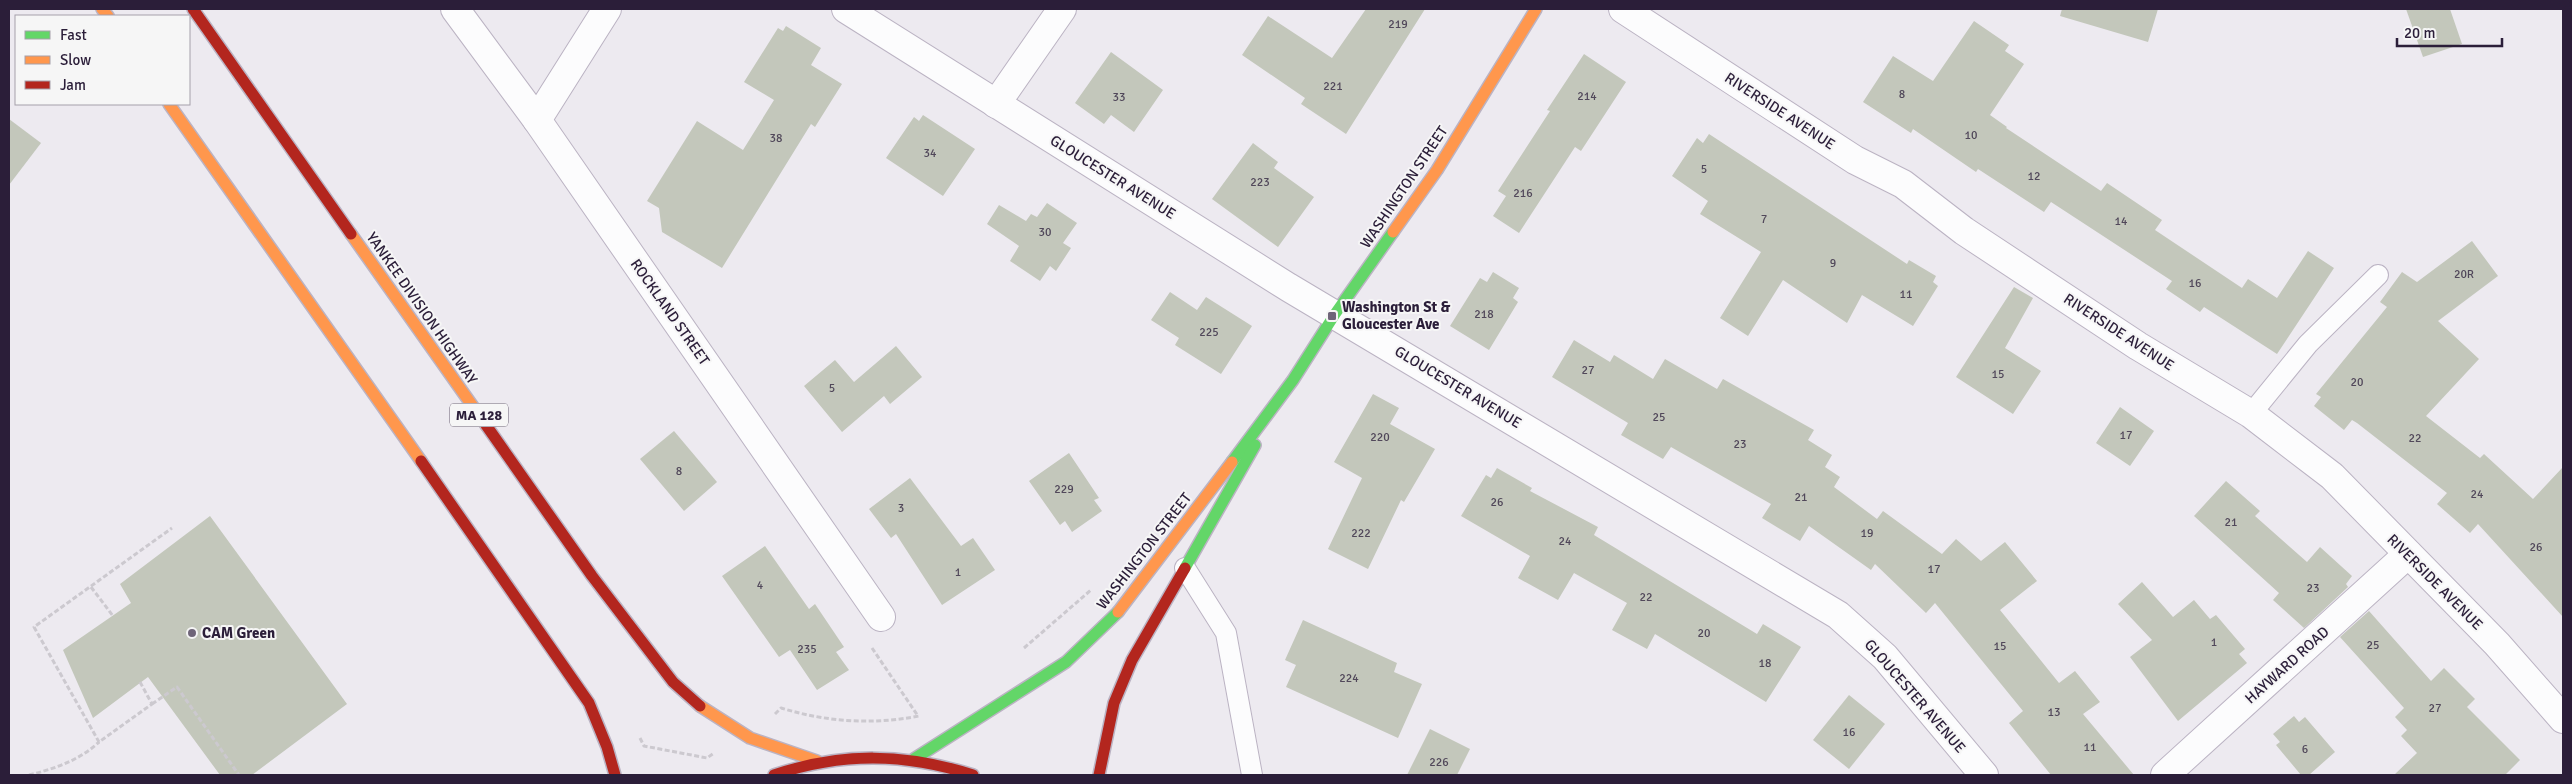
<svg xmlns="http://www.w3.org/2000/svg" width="2572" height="784" font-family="Signika,sans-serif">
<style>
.building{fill:#c3c7bb}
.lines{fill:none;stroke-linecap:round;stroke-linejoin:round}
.lane-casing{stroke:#bbb3c3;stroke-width:22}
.street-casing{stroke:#bbb3c3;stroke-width:30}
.fast-casing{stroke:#bbb3c3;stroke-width:14}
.slow-casing{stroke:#bbb3c3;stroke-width:14}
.jam-casing{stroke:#bbb3c3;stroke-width:14}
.path{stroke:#ccc9cf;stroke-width:3;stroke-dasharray:5 2.5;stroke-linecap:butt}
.lane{stroke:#fcfcfd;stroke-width:20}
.street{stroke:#fcfcfd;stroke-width:28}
.fast{stroke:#63d668;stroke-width:11}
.slow{stroke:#ff974d;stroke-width:11}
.jam{stroke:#b3261e;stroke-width:11}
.poi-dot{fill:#6f6579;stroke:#f6f6f6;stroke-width:2}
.labels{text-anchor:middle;stroke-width:4;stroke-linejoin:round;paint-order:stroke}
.number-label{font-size:12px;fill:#51485a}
.shield{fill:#f6f6f6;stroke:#685f72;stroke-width:1}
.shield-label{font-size:14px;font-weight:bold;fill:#2b1e39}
.street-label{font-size:15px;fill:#2b1e39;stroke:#f6f6f6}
.poi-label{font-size:15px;font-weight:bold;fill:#2b1e39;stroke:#f6f6f6;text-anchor:start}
</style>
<rect width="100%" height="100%" fill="#edeaf0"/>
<g class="building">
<path d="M1366 9H1425L1346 134 1301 104 1305 98 1242 55 1268 16 1332 58Z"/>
<path d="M2062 9H2158L2148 42 2060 16Z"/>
<path d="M2406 9H2450L2462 44 2423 57Z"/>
<path d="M1974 21 2009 45 2005 51 2024 64 1990 115 2007 127 2006 128 2101 191 2107 183 2162 220 2155 230 2242 288 2248 279 2277 298 2308 251 2334 268 2277 354 2204 307 2200 312 2166 289 2172 281 2051 202 2044 212 1978 169 1976 172 1913 129 1911 133 1863 102 1893 56 1933 81Z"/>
<path d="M786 26 821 48 811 65 842 84 815 127 811 124 722 268 662 232 659 208 647 201 697 121 743 150 774 100 744 82 778 28 783 31Z"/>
<path d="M1111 52 1163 90 1134 132 1111 115 1104 124 1075 103Z"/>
<path d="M1584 54 1626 82 1581 151 1575 147 1519 233 1493 216 1506 196 1498 191 1550 111 1547 110Z"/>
<path d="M923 115 975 149 943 196 886 158 914 117 919 121Z"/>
<path d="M9 119 41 143 9 185Z"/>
<path d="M1709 134 1907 264 1909 260 1936 276 1933 282 1938 286 1913 326 1862 295 1847 323 1783 280 1748 336 1720 318 1761 252 1700 214 1708 201 1672 176 1697 138 1703 143Z"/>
<path d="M1253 143 1278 162 1274 168 1314 197 1278 247 1212 199Z"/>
<path d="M1047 203 1077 223 1063 243 1071 248 1056 271 1050 266 1040 281 1010 261 1019 246 987 224 999 205 1026 221 1031 214 1037 217Z"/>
<path d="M2472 241 2498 276 2438 321 2479 359 2426 416 2480 458 2484 454 2533 499 2563 467V617L2478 524 2470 533 2437 504 2447 493 2357 423 2352 420 2344 430 2314 406 2321 397 2316 394 2387 307 2380 302 2402 272 2417 282Z"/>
<path d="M1493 272 1519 288 1513 298 1518 302 1489 350 1450 326 1480 278 1487 282Z"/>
<path d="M2014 287 2033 298 2005 348 2041 371 2013 414 1956 377Z"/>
<path d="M1170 292 1197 310 1206 297 1252 326 1221 374 1175 345 1179 338 1151 320Z"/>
<path d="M1574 340 1610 362 1614 355 1653 379 1665 359 1717 389 1723 379 1814 430 1808 440 1832 455 1825 467 1840 477 1834 487 1877 519 1883 511 1942 554 1956 539 1981 561 2005 542 2037 581 2000 610 2059 683 2075 671 2100 702 2083 714 2134 775H2051L2009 723 2023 711 1935 603 1926 613 1875 564 1871 570 1809 526 1800 541 1762 518 1771 504 1671 447 1663 459 1621 435 1628 423 1552 377Z"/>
<path d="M896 346 922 377 890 404 884 396 842 432 804 386 835 360 854 382Z"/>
<path d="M1373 394 1399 408 1390 424 1435 449 1404 502 1401 500 1368 569 1328 549 1362 478 1334 462Z"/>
<path d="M2120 407 2154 431 2130 466 2096 443Z"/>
<path d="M674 431 717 482 684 511 640 459Z"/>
<path d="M1069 453 1099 498 1094 500 1102 511 1072 532 1065 521 1060 525 1029 481Z"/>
<path d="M1497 468 1532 488 1530 491 1598 527 1594 535 1757 634 1763 624 1801 647 1766 702 1655 634 1647 649 1612 630 1627 603 1574 573 1558 600 1518 578 1530 556 1461 516 1486 475 1491 478Z"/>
<path d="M910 478 961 546 973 538 995 570 942 605 896 534 891 538 869 509Z"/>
<path d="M2226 481 2260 511 2255 516 2307 562 2320 547 2352 576 2346 584 2348 587 2304 628 2273 600 2279 593 2194 516Z"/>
<path d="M210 516 347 704 252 775H220L148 677 93 718 63 650 131 603 120 584Z"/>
<path d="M765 546 809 609 815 604 844 647 836 652 849 670 817 690 790 650 779 657 722 576Z"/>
<path d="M2142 582 2173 617 2194 600 2210 619 2216 615 2245 649 2239 654 2247 663 2178 721 2130 657 2152 640 2118 604Z"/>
<path d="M2369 611 2431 681 2444 668 2475 699 2467 707 2520 760 2505 775H2394L2417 753 2401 736 2407 730 2395 717 2404 708 2340 637Z"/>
<path d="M1303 620 1397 663 1394 672 1422 684 1398 738 1286 687 1296 665 1285 660Z"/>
<path d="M1849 695 1885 724 1849 769 1813 740Z"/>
<path d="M2294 716 2299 722 2305 717 2335 752 2309 775H2301L2276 745 2280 742 2273 734Z"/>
<path d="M1430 729 1470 749 1457 775H1407Z"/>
</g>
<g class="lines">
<g class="lane-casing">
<g id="lane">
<path d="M2251 414 2308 344 2378 275"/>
<path d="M1185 568 1226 633 1252 775"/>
</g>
</g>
<g class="street-casing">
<g id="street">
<path d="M455 9 537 120 881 617"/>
<path d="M846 9 1288 287 1838 615 1885 657 1984 775"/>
<path d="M1623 9 1855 160 1903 184 1964 231 2138 346 2251 414 2332 476 2497 644 2563 719"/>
<path d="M996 104 1062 9"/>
<path d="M537 120 607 9"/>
<path d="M2165 775 2408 554"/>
</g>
</g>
<g class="fast-casing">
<g id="fast">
<path d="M1232 462 1293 380 1335 314 1393 232"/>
<path d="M1185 568 1255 445"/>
<path d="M914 759 1066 662 1118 612"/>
</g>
</g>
<g class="slow-casing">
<g id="slow">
<path d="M102 9 108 16"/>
<path d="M169 104 421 461"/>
<path d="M1393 232 1437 170 1536 9"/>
<path d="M351 234 486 425"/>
<path d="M1118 612 1232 462"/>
<path d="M700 706 750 738 817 761"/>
</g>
</g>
<g class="jam-casing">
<g id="jam">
<path d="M193 9 351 234"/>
<path d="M486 425 592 576 673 682 700 706"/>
<path d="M421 461 589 703 607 747 615 775"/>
<path d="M774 775C842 752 905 753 973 775"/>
<path d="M1099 775 1114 703 1132 660 1185 568"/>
</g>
</g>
<g class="path">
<path d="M91 587 113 616"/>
<path d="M872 648 918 716"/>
<path d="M1024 648 1091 590"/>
<path d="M140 682 152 704 99 742 34 627 172 528"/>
<path d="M152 704 177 687 239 775"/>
<path d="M775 714 781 708C827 722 872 725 919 716"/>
<path d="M640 738 644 746 707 758 714 753"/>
<path d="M29 775C54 769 80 760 99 742"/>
</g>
<use href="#lane" class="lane"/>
<use href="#street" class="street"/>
<use href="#fast" class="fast"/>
<use href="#slow" class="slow"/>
<use href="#jam" class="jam"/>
</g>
<g class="poi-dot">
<rect x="1327" y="311" width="10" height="10" rx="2.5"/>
<circle cx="192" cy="633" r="5"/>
</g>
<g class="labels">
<g class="number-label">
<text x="1398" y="28">219</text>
<text x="1333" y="90">221</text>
<text x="1902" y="98">8</text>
<text x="1587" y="100">214</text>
<text x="1119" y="101">33</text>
<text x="1971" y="139">10</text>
<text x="776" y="142">38</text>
<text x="930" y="157">34</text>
<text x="1704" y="173">5</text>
<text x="2034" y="180">12</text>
<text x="1260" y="186">223</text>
<text x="1523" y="197">216</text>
<text x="1764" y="223">7</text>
<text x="2121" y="225">14</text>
<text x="1045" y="236">30</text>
<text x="1833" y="267">9</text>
<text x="2464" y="278">20R</text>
<text x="2195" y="287">16</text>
<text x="1906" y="298">11</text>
<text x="1484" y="318">218</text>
<text x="1209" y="336">225</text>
<text x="1588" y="374">27</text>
<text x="1998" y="378">15</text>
<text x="2357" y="386">20</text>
<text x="832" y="392">5</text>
<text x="1659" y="421">25</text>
<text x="2126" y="439">17</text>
<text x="1380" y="441">220</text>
<text x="2415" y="442">22</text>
<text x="1740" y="448">23</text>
<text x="679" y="475">8</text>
<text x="1064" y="493">229</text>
<text x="2477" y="498">24</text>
<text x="1801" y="501">21</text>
<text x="1497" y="506">26</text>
<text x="901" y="512">3</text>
<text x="2231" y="526">21</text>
<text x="1361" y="537">222</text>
<text x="1867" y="537">19</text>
<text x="1565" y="545">24</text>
<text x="2536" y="551">26</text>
<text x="1934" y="573">17</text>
<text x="958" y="576">1</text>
<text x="760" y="589">4</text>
<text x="2313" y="592">23</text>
<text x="1646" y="601">22</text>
<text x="1704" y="637">20</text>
<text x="2214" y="646">1</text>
<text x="2373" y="649">25</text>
<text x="2000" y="650">15</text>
<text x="807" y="653">235</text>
<text x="1765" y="667">18</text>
<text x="1349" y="682">224</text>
<text x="2435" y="712">27</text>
<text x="2054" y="716">13</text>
<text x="1849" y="736">16</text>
<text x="2090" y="751">11</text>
<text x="2305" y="753">6</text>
<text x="1439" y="766">226</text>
</g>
<rect class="shield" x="450" y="403.5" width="58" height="23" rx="4"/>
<g class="shield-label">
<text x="479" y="420">MA 128</text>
</g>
<g class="street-label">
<text transform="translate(1780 111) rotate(33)" y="5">RIVERSIDE AVENUE</text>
<text transform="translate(1113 177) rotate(32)" y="5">GLOUCESTER AVENUE</text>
<text transform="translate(1404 187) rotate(-56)" y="5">WASHINGTON STREET</text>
<text transform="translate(422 308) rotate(55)" y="5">YANKEE DIVISION HIGHWAY</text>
<text transform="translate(670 312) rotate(55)" y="5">ROCKLAND STREET</text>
<text transform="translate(2119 332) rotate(33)" y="5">RIVERSIDE AVENUE</text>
<text transform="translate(1458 387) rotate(31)" y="5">GLOUCESTER AVENUE</text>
<text transform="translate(1144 551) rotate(-52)" y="5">WASHINGTON STREET</text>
<text transform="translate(2435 582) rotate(45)" y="5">RIVERSIDE AVENUE</text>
<text transform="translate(2287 665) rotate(-42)" y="5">HAYWARD ROAD</text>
<text transform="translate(1915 696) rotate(49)" y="5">GLOUCESTER AVENUE</text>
</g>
<g class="poi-label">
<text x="1342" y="312">Washington St &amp;<tspan x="1342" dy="17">Gloucester Ave</tspan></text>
<text x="202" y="638">CAM Green</text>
</g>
</g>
<rect width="2572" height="784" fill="none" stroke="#2b1e39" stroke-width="20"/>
<rect x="15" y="15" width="175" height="90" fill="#f6f6f6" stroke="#a5a0aa"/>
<rect x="25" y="31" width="25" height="8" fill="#63d668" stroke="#a5a0aa"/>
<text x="60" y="40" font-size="15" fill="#2b1e39">Fast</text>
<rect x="25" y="56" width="25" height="8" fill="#ff974d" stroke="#a5a0aa"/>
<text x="60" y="65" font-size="15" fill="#2b1e39">Slow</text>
<rect x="25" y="81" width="25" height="8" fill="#b3261e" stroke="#a5a0aa"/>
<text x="60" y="90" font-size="15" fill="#2b1e39">Jam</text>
<path d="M2397 38v8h105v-8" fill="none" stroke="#2b1e39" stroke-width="2.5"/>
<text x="2404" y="38" font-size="15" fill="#2b1e39" stroke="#f6f6f6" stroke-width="4" paint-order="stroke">20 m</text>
</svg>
